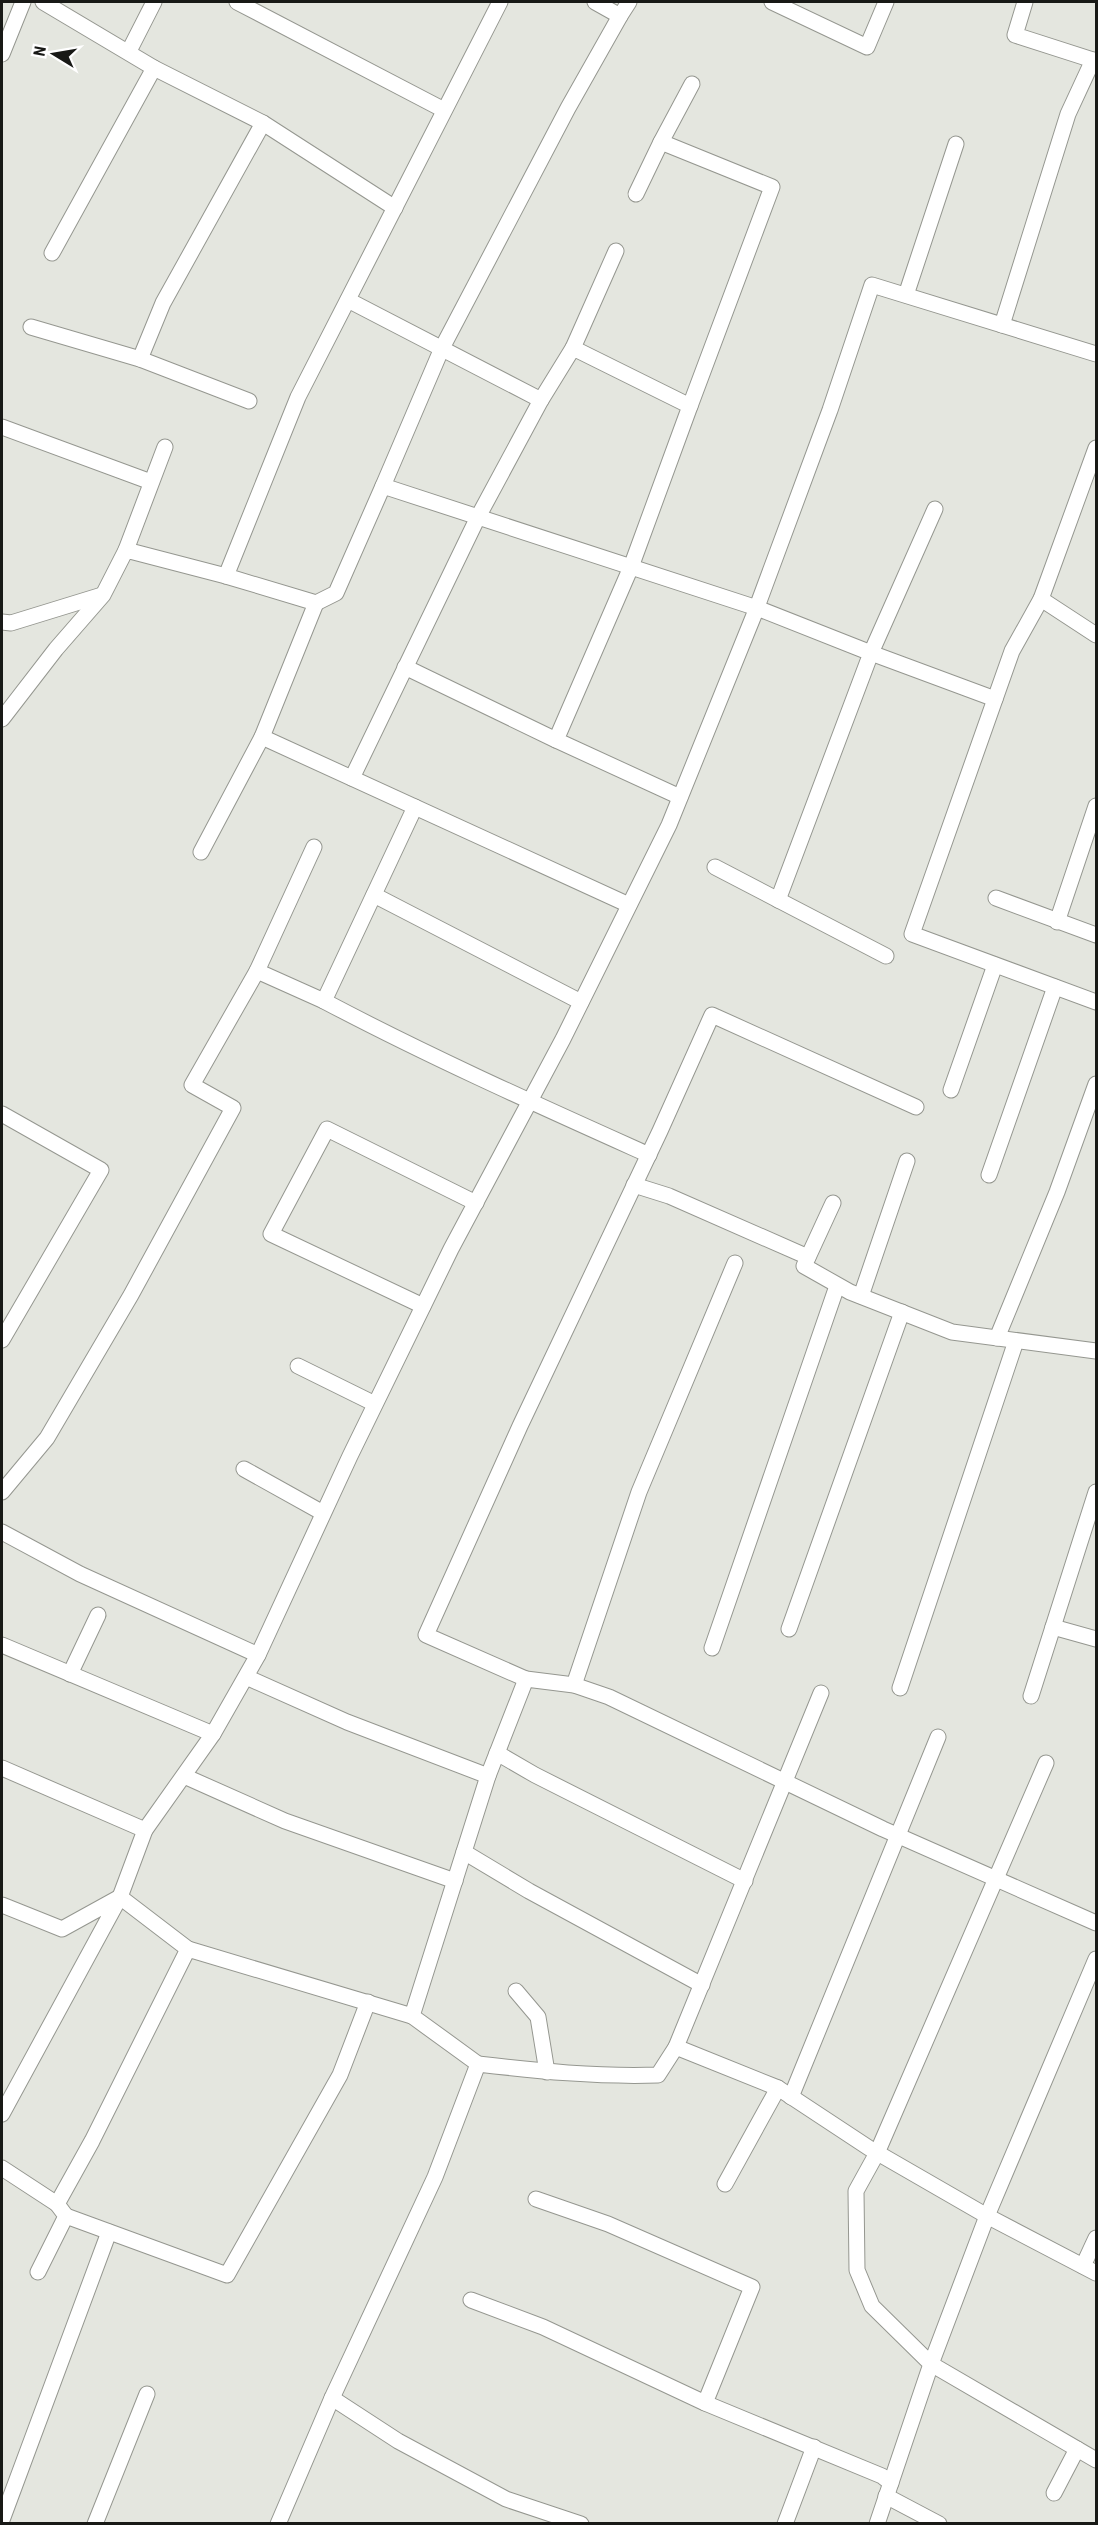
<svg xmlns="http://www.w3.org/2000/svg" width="1098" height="2525" font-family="'Roboto Condensed',sans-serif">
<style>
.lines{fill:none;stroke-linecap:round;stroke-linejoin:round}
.street-casing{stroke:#959790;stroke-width:17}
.street{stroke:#fff;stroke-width:15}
</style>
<rect width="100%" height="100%" fill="#e4e6df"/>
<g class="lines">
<g class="street-casing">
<g id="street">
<path d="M43 2 154 68 263 123 395 208"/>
<path d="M237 2 444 110"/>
<path d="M500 2 298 397 226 576 316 603 262 737 629 905"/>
<path d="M595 2 620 16 629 2"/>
<path d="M772 2 867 47 886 2"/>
<path d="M1025 2 1015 35 1096 61"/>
<path d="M129 51 154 2"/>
<path d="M2 54 23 2"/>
<path d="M661 142 772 187 690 406"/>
<path d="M636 194 661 142 692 84"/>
<path d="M52 253 154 68"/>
<path d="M906 295 956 144"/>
<path d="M348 300 541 400 573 348 690 406 631 567 556 740 680 797"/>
<path d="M1002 325 1068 114 1093 60"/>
<path d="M31 327 140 359 249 401"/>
<path d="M573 348 616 251"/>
<path d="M140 359 163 303 263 123"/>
<path d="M2 427 151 482"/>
<path d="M383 486 442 348 568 108 620 16"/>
<path d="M935 509 871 653 995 699"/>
<path d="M126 550 165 447"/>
<path d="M1041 599 1096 448"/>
<path d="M316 603 336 593 383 486 757 608 871 653 778 900"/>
<path d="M2 622 11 623 102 595"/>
<path d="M1096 635 1041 599 1012 651 912 934 1096 1002"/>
<path d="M405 667 556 740"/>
<path d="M2 719 56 649 103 595 126 550 226 576"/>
<path d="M352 778 478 517 541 400"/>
<path d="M201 852 262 737"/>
<path d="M715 867 886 956"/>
<path d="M374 895 581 1002"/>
<path d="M996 898 1096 935"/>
<path d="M1057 922 1096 806"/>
<path d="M257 971 314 847"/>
<path d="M324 1001C430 1057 540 1106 649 1155"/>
<path d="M951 1090 995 965"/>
<path d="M2 1114 101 1170 2 1340"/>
<path d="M989 1175 1055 987"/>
<path d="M634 1185 669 1196 808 1257"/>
<path d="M833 1203 804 1266 850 1292 952 1332 1096 1351"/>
<path d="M861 1296 907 1161"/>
<path d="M423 1306 271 1234 327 1129 476 1203"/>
<path d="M997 1338 1057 1192 1096 1084"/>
<path d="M298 1366 375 1404"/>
<path d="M244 1469 323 1513"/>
<path d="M2 1492 47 1438 131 1295 233 1108 192 1085 257 971 324 1001 415 807"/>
<path d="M2 1532 80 1574 258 1655"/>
<path d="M1053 1627 1096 1639"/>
<path d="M789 1629 902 1312"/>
<path d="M2 1645 213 1734"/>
<path d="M712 1648 837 1286"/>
<path d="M70 1674 98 1615"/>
<path d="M246 1677 347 1722 488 1776"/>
<path d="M526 1679 426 1635 520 1426 660 1131 712 1015 916 1107"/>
<path d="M574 1685 639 1492 735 1263"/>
<path d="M900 1688 1016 1341"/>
<path d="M821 1693 676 2047 778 2088 869 2148 987 2216 1096 2273"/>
<path d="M1031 1696 1096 1492"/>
<path d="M497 1753 535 1775 745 1881"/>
<path d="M2 1768 145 1830"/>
<path d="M184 1776 285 1821 455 1881"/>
<path d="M464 1852 529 1891 702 1985"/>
<path d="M2 1905 62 1929 120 1897 2 2114"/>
<path d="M188 1949 120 1897 145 1830 213 1734 258 1655 350 1456 451 1249 563 1039 669 825 754 615 830 410 872 285 1096 354"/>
<path d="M1096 1959 987 2216 931 2364 1096 2460"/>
<path d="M516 1991 538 2017 547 2072"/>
<path d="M478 2064 412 2016 488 1776 526 1679 574 1685 609 1697 883 1829 1096 1923"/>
<path d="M791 2097 938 1737"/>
<path d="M2 2168 57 2204"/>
<path d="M725 2184 778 2088"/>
<path d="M536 2199 608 2224 752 2287 705 2403 882 2476 891 2483"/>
<path d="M66 2216 227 2275 340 2075 368 2002"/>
<path d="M1083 2266 1096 2238"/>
<path d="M38 2272 66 2216 57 2204 92 2141 188 1949 412 2016"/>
<path d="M471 2300 543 2327 705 2403"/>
<path d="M332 2398 398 2441 506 2499 581 2524"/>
<path d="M1054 2493 1077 2449"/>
<path d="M886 2496 939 2524"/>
<path d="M2 2520 109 2232"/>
<path d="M95 2524 147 2394"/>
<path d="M278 2524 332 2398 435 2177 478 2064C538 2071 597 2077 658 2075L676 2047"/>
<path d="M785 2524 814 2447"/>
<path d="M877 2524 931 2364 872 2306 857 2270 856 2191 877 2153 1046 1763"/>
</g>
</g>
<use href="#street" class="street"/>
</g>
<rect width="1098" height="2525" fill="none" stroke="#181916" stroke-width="6"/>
<g transform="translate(54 54) rotate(281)" stroke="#ffffff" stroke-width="4.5" paint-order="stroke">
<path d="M0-4.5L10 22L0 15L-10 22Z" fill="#181916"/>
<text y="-9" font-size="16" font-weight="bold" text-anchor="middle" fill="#181916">N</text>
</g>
</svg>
